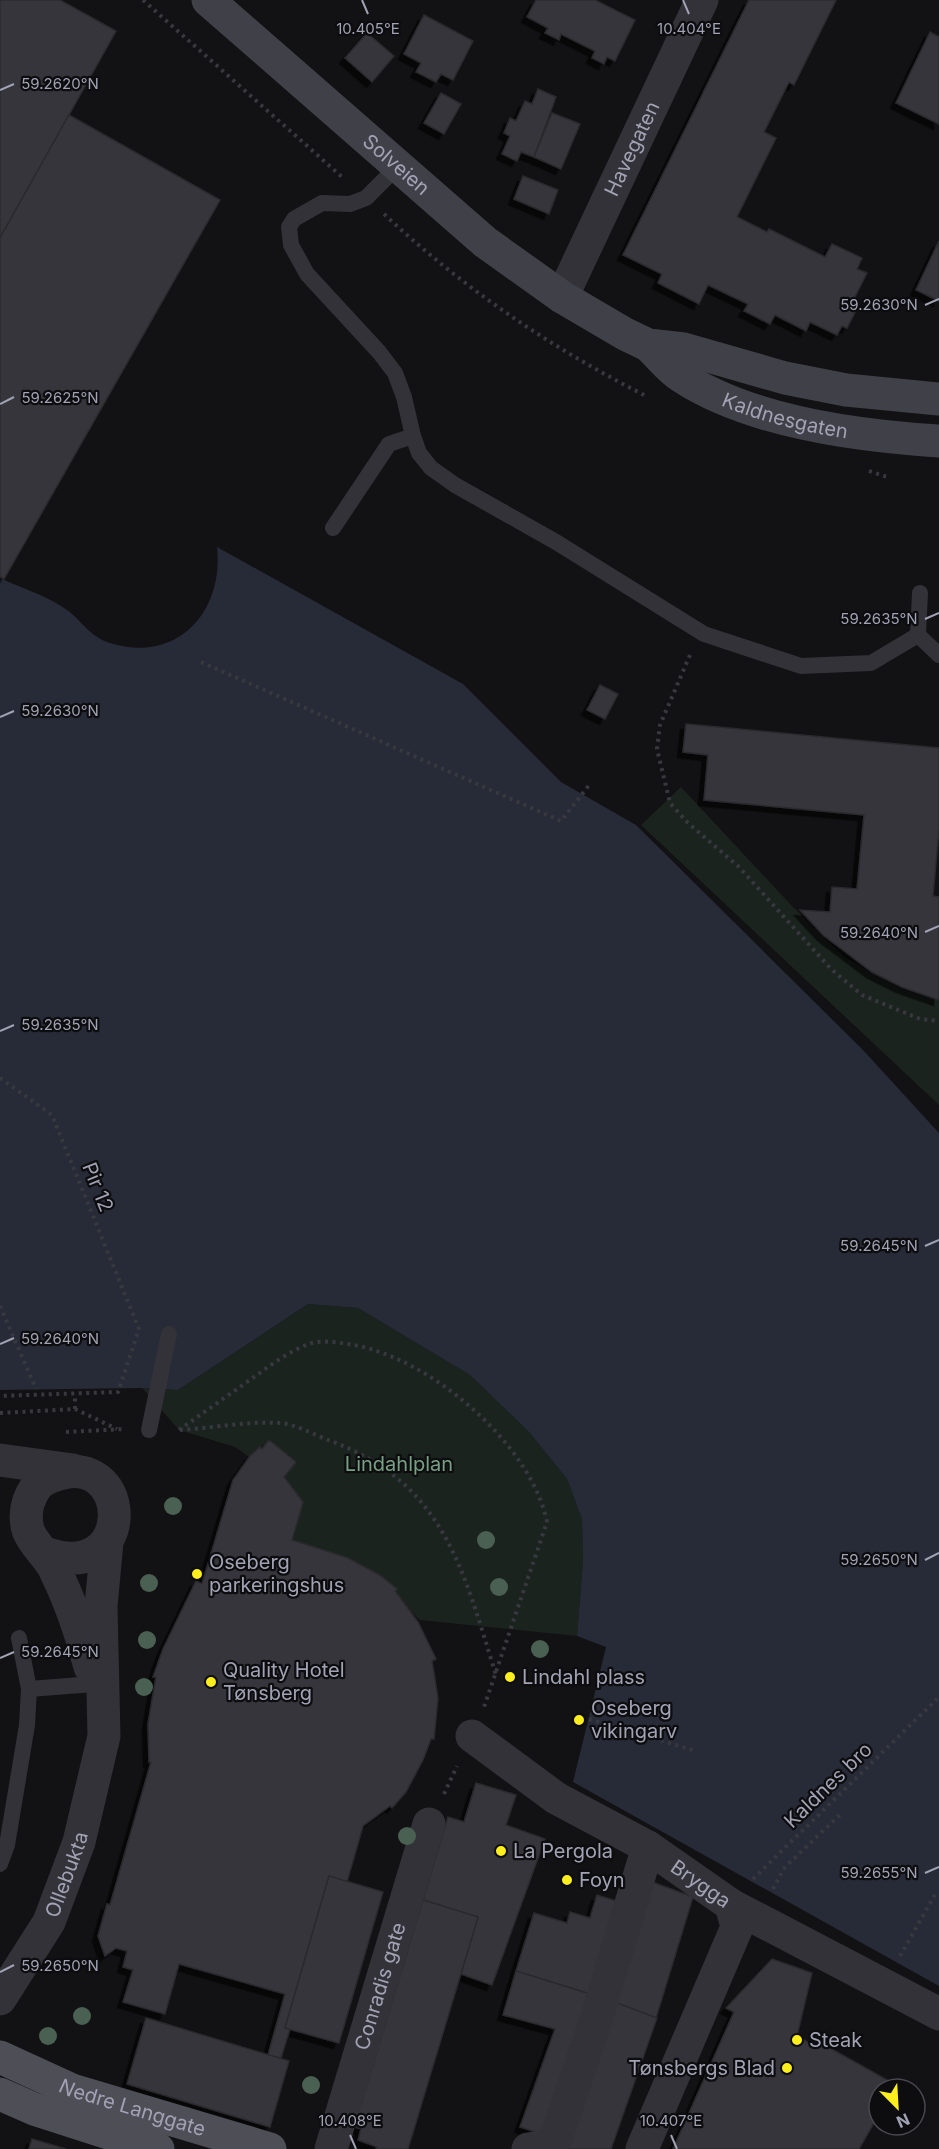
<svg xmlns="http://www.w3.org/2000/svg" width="939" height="2149" font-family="Inter,sans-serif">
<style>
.green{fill:#1b231e}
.water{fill:#272b37}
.building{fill:#36363b;stroke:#2c2b2f;stroke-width:1.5;filter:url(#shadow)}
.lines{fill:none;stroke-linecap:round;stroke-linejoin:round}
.path{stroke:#38383f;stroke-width:4;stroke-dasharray:3 4.5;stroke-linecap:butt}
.lane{stroke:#333238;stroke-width:16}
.street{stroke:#333238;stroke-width:33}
.secondary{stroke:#404048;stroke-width:33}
.primary{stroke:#4e4e57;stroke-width:33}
.tree{fill:#4a6052}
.ticks{fill:none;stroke:#a1a2b4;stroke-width:2}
.poi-dot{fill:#fdef1f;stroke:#0d0c0e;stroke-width:2}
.labels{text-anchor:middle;stroke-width:4.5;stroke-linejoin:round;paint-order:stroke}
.street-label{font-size:20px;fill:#a1a2b4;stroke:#0d0c0e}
.park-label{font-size:20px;fill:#77a185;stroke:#0d0c0e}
.poi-label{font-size:20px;fill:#a1a2b4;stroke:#0d0c0e;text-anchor:start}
.ticks-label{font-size:15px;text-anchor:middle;fill:#a1a2b4;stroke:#0d0c0e;stroke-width:4.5;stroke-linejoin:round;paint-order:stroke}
</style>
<defs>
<filter id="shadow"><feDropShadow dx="-5.5" dy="5.5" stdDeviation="0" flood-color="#0009"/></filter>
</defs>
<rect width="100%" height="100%" fill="#121113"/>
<g class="green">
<path d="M681 787 793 907 844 957 898 987 939 1000V1105L641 825Z"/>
<path d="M308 1304 358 1308 470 1375 529 1432 567 1479 582 1519 583 1560 577 1636 420 1620 374 1577 280 1536 271 1472 235 1447 179 1430 142 1388 178 1390Z"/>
</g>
<path class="water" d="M217 547 463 684 561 782 636 825 863 1050 939 1133V1986L573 1782 606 1647 577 1636 583 1560 582 1519 567 1479 529 1432 470 1375 358 1308 308 1304 178 1390 142 1388 0 1390V578C21 588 48 596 67 610 82 621 90 637 110 643 177 664 224 612 217 547Z"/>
<g class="building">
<path d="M0 0H60L116 31 0 238Z"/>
<path d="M536 0H595L635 20 615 61 607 57 604 64 592 58 595 51 561 34 559 40 545 33 548 28 527 17Z"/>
<path d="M749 0H836L794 85 789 82 764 132 776 138 737 217 767 232 769 229 825 257 832 244 862 258 857 269 867 273 852 303 858 306 847 328 842 326 837 335 810 322 806 331 775 315 770 324 744 311 748 304 708 285 699 304 658 283 662 274 623 255Z"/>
<path d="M424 15 473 41 453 80 441 74 436 82 416 72 421 63 404 54Z"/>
<path d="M930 32 939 37V124L896 103Z"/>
<path d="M367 33 394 56 372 82 345 58Z"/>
<path d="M538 89 556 97 534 157 521 152 517 161 502 154 510 136 504 133 510 118 516 121 525 101 532 104Z"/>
<path d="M441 93 461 104 444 134 424 123Z"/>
<path d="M552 113 580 124 561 169 534 157Z"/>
<path d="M69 115 220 200 4 579 0 577V238Z"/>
<path d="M523 176 558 190 549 214 514 199Z"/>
<path d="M939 241V301L916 290Z"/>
<path d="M600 685 618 694 605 719 587 710Z"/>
<path d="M686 724 939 748V829L933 896 939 897V1000L902 987 872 972 823 935 800 910 830 912 832 887 857 889 864 815 704 800 708 755 683 752Z"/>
<path d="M269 1440 296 1462 284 1477 303 1502 292 1540 348 1558 381 1576 397 1589 395 1591 418 1622 436 1659 432 1661 438 1698 434 1739H431L423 1760 406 1792 392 1808 390 1806 363 1826 347 1882 329 1876 285 2028 290 2029 281 2058 268 2055 285 1994 179 1964 165 2014 123 2002 133 1970 123 1967 127 1951 116 1948 105 1956 98 1936 107 1904 110 1905 151 1762H149L148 1724 156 1677H153L163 1649 196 1581 202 1584 233 1480 250 1456 260 1447 262 1449Z"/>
<path d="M476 1783 516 1795 506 1825 545 1839 492 1985 461 1974 478 1917 423 1900 448 1817 464 1822Z"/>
<path d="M329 1876 383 1892 339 2043 285 2028Z"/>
<path d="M652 1882 693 1897 656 2018 614 2002Z"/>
<path d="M597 1895 616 1901 590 1994 516 1971 534 1913 567 1923 570 1912 590 1918Z"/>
<path d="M423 1900 478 1917 408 2149H376L377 2147 358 2140 361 2129 354 2127Z"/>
<path d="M772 1959 812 1973 797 2036 818 2048 821 2043 896 2085 893 2089H879V2114L859 2149H673L734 2012 726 2008Z"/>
<path d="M516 1971 590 1994 542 2134 520 2127 555 2029 503 2015Z"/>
<path d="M617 2003 657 2018 611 2149H566Z"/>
<path d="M146 2018 289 2061 270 2127 127 2084Z"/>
<path d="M32 2139 66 2149H29Z"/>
</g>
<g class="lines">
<g class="path">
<path d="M143 0 342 177"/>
<path d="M384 214C463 288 551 348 648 397"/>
<path d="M869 471 887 477"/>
<path d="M690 655 660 725 657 749 670 803 688 823 739 867 831 969 862 995 920 1019 939 1021"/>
<path d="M201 662 561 821 590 784"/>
<path d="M0 1078 52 1115 139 1329 118 1392 0 1396"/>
<path d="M0 1306 36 1389"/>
<path d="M75 1409V1394"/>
<path d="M0 1413 75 1409 117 1429"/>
<path d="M179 1430C204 1412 229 1395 254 1377 271 1365 289 1351 309 1344 322 1339 340 1343 354 1345 431 1359 531 1444 547 1522L484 1707"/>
<path d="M180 1430C212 1428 248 1421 280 1423 296 1424 316 1436 331 1441 445 1484 463 1570 496 1675"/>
<path d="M66 1432 125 1429"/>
<path d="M589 1719 696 1751"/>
<path d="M444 1794 457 1766"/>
<path d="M753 1879 939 1697"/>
<path d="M773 1889 785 1867 843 1812"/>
<path d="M900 1956 937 1891"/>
</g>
<g class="lane">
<path d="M397 167 366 198 350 204 322 203 294 219 289 227 291 245 307 274 379 352 395 373 404 397 413 436 419 453 431 468 455 485 556 542 704 634 801 666 871 663 918 635"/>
<path d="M333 528 389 444 413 436"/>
<path d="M918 635 920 593"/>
<path d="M918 635 939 655"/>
<path d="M149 1430 169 1334"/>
<path d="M29 1689 94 1684"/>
<path d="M0 1864 7 1845 27 1725 29 1689 19 1638"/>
</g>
<g class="street">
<path id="s1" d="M562 297 702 0"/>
<path d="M0 1460 73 1470"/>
<path d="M45 1553C132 1584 134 1464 68 1472 57 1474 44 1477 36 1487 27 1500 24 1515 28 1530 33 1544 47 1555 54 1568 70 1600 81 1632 90 1667"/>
<path id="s2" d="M472 1736 556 1798 648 1847 731 1905 939 2014"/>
<path id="s3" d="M0 1999 49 1922 79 1842 104 1736 101 1606 107 1542"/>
<path id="s4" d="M331 2149 429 1824"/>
<path d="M528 2149 547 2146 556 2138 595 2023 648 1847"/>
<path d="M642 2149 737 1927 731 1905"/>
</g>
<g class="secondary">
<path id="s5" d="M208 0 485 242 562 297 625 334 648 345 684 349 785 378 846 390 939 399"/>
<path id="s6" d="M648 345C659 355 669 369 682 377 751 422 858 436 939 441"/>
</g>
<g class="primary">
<path id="s7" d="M0 2057 72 2090 270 2149"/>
<path d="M0 2094 34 2109 158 2149"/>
</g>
</g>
<g class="tree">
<circle cx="173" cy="1506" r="9"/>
<circle cx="486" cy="1540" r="9"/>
<circle cx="149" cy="1583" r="9"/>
<circle cx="499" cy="1587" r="9"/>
<circle cx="147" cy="1640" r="9"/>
<circle cx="540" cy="1649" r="9"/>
<circle cx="144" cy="1687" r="9"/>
<circle cx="407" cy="1836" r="9"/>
<circle cx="82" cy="2016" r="9"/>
<circle cx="48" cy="2036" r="9"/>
<circle cx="311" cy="2085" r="9"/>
</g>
<path class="ticks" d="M362 0 368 14M683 0 689 14M0 90 14 84M925 305 939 299M0 404 14 397M925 619 939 613M0 717 14 711M925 932 939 926M0 1031 14 1025M925 1246 939 1240M0 1344 14 1338M925 1560 939 1553M0 1658 14 1652M925 1873 939 1867M0 1972 14 1965M350 2135 356 2149M671 2135 677 2149"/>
<g class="poi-dot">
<circle cx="197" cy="1574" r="6"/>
<circle cx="510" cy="1677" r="6"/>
<circle cx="211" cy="1682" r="6"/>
<circle cx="579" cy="1720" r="6"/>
<circle cx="501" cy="1851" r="6"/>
<circle cx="567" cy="1880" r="6"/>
<circle cx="797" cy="2040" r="6"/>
<circle cx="787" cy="2068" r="6"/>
</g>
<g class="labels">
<g class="street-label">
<text dy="7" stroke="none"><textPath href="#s1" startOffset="164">Havegaten</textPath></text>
<text dy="7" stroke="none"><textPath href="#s5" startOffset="250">Solveien</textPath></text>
<text dy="7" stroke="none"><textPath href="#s6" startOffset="158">Kaldnesgaten</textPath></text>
<text transform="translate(98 1187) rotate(68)" y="7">Pir 12</text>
<text transform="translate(828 1785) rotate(-44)" y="7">Kaldnes bro</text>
<text dy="7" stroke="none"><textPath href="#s3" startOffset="142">Ollebukta</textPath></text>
<text dy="7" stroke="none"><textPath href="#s2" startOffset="273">Brygga</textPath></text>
<text dy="7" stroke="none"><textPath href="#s4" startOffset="170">Conradis gate</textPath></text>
<text dy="7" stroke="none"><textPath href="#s7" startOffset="142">Nedre Langgate</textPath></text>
</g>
<g class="park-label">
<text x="399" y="1471">Lindahlplan</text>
</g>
<g class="poi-label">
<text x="209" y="1569">Oseberg<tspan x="209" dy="23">parkeringshus</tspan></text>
<text x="223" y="1677">Quality Hotel<tspan x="223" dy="23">Tønsberg</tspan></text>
<text x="522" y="1684">Lindahl plass</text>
<text x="591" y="1715">Oseberg<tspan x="591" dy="23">vikingarv</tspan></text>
<text x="513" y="1858">La Pergola</text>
<text x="579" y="1887">Foyn</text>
<text x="809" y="2047">Steak</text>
<text x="775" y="2075" text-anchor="end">Tønsbergs Blad</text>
</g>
</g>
<g class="ticks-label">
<text x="368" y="34">10.405°E</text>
<text x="689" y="34">10.404°E</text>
<text x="60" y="89">59.2620°N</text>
<text x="879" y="310">59.2630°N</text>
<text x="60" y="403">59.2625°N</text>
<text x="879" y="624">59.2635°N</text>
<text x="60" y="716">59.2630°N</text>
<text x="879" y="938">59.2640°N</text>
<text x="60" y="1030">59.2635°N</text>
<text x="879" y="1251">59.2645°N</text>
<text x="60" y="1344">59.2640°N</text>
<text x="879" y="1565">59.2650°N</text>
<text x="60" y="1657">59.2645°N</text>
<text x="879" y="1878">59.2655°N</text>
<text x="60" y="1971">59.2650°N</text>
<text x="350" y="2126">10.408°E</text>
<text x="671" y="2126">10.407°E</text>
</g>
<g transform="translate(897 2107) rotate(156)"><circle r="28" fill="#0d0c0e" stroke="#484850" stroke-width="1.5"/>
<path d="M0-4.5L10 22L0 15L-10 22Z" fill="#fdef1f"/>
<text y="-9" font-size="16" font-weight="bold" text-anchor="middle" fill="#a1a2b4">N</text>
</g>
</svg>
